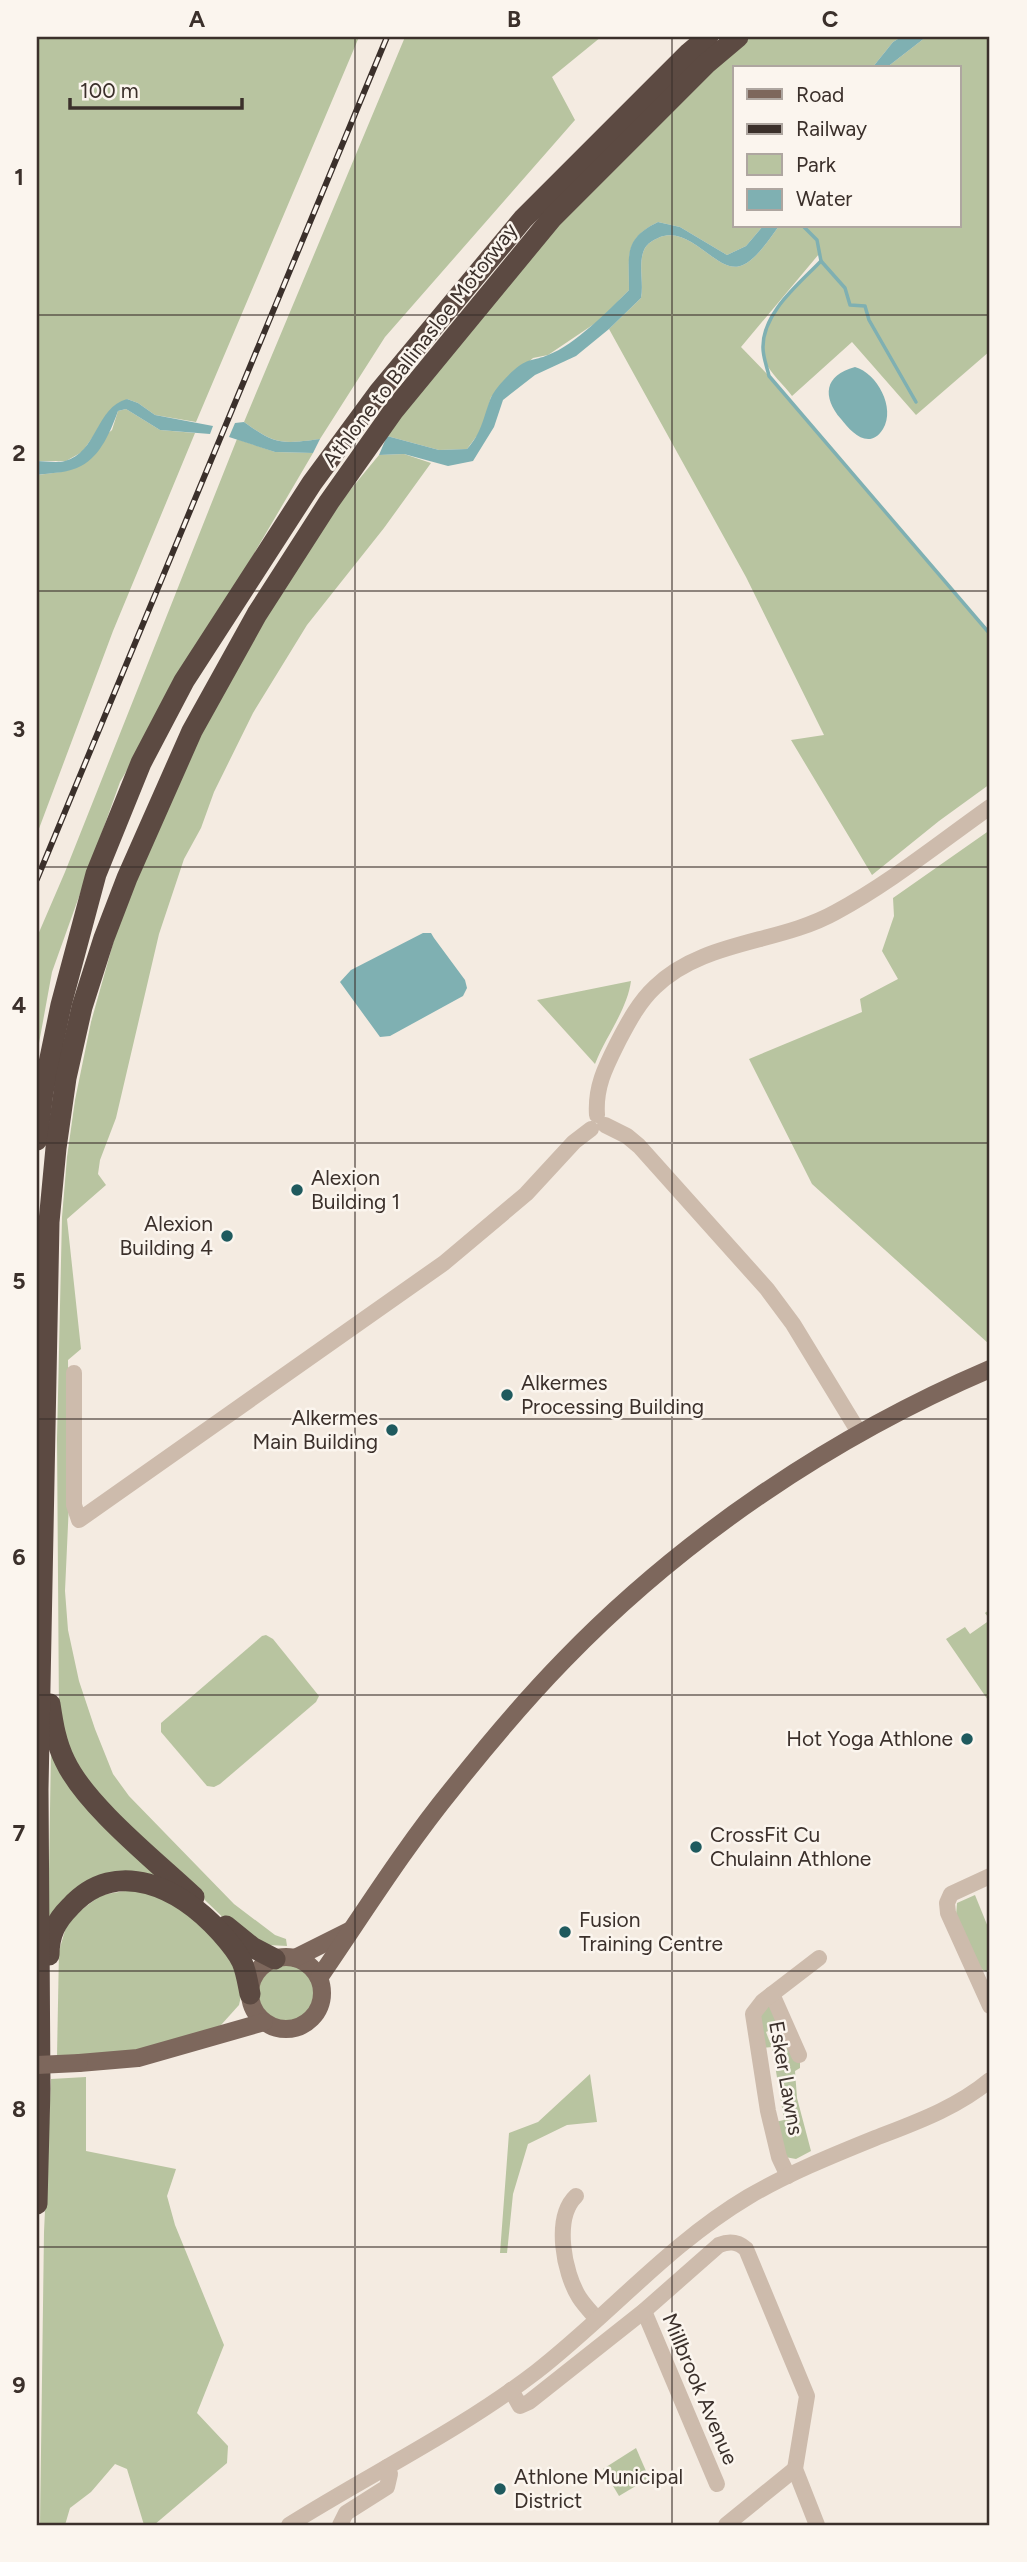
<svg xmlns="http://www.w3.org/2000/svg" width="1027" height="2562" font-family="Figtree,sans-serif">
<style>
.green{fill:#b8c4a0}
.water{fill:#7fb0b2}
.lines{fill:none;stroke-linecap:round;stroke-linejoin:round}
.stream{stroke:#7fb0b2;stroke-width:3.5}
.minor{stroke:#cdbbac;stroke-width:16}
.major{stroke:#7d675c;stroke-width:18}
.highway{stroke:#5c4a42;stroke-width:21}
.rail-casing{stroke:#3b302b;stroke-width:6}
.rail{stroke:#fbf5ee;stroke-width:3.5;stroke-dasharray:10;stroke-linecap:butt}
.major-bridge{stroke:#7d675c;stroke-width:18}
.grid{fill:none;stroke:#3b302b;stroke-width:2;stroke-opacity:0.55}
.poi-dot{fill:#1f5a5e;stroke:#fbf5ee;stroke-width:2.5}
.labels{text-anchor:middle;stroke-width:5;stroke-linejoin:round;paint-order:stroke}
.street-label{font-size:21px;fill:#3b302b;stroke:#fbf5ee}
.poi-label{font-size:21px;fill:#3b302b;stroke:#fbf5ee;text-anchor:start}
.neatline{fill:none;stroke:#3b302b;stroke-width:2.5}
.grid-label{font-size:23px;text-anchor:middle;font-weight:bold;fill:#3b302b}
</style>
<rect width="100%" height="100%" fill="#f4ebe1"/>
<g class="green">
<path d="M37 37H359L196 422 155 415 138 403 127 399 97 431 82 452 66 461H37Z"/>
<path d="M405 37H601L552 77 575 120 385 337 320 439C283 444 276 445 244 422Z"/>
<path d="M749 37H901L893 42 872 68H735V226H763L746 246 727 255 680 227 658 222C624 239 629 255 629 290L600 320 548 355 533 358 491 397 482 429 467 449 439 450 387 436 403 413 562 219 699 82Z"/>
<path d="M926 37H990V351L916 415 852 342 792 396C784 385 770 373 765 361 751 325 799 284 821 261L819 254 741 347 769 376 990 634V784L939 821 872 875 791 740 824 735 746 577 609 329 641 298C644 283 638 264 644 250 647 243 654 240 660 237 693 225 718 277 743 265 758 258 769 239 779 226H959V68H886Z"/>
<path d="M126 409 160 430 195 433 113 631 37 834V475L61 472 112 430 118 411Z"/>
<path d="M237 439 275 452 313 453 120 782 52 972 37 1054V937L65 872Z"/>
<path d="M404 454 431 463 384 528 307 625 253 713 214 792 201 828 184 859 159 934 116 1118 100 1160 98 1174 106 1185 67 1219 81 1349 68 1360 69 1503 65 1591 68 1630 79 1681 95 1729 113 1774 129 1796 234 1904 275 1935 286 1939 287 1946 268 1945 237 1931 123 1821 74 1765 59 1714 57 1439 62 1217 67 1157 75 1100 91 1022 121 915 174 787 241 657 327 518 379 455Z"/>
<path d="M990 830V1344H989L812 1184 749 1059 862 1012 860 999 898 979 882 951 894 916 893 898Z"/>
<path d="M631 981C627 1010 606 1036 595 1064L537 1000Z"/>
<path d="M990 1609V1703L946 1639 965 1627 970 1634 990 1620 985 1613Z"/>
<path d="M266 1635 273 1639 319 1696 316 1702 220 1784 214 1787 207 1786 161 1732V1723L262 1636Z"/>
<path d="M51 1749 169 1880 126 1875 48 1930Z"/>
<path d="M143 1888 188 1912 231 1957 242 1992 239 2005 221 2025 203 2034 148 2050 57 2056 59 1951 66 1927 76 1914 101 1895Z"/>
<path d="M975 1895 990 1932V1968L987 1972 981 1969 956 1916 957 1903Z"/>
<circle cx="287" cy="1992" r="29"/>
<path d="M769 2004 778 2026 766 2032 769 2040 783 2037 800 2061V2068L795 2071 797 2098 811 2151 796 2159 785 2157 775 2122 784 2120 772 2047 762 2048 758 2016Z"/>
<path d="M590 2074 597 2122 567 2125 528 2144 513 2194 507 2253H500L509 2133 538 2122Z"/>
<path d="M86 2077V2151L176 2169 167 2196 175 2225 224 2345 197 2413 228 2446 227 2463 154 2525H144L127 2469 115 2464 91 2492 70 2508 65 2525H40L44 2232 51 2079Z"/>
<path d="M636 2448 649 2478 619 2496 603 2469Z"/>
</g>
<g class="water">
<path d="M901 37H926L886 68H872L893 42Z"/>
<path d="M658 222 680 227 727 255 746 246 763 226H779C769 239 758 258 743 265 718 277 693 225 660 237 654 240 647 243 644 250 638 264 644 283 641 298L609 329 576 356 535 375 503 400 494 427 473 461 448 466 404 454 379 455 387 436 439 450 467 449C481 434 483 419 490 400 493 391 506 377 514 370 527 358 534 361 548 355 575 345 609 310 629 290 629 255 623 239 658 222Z"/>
<path d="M855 367C877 373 896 408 883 429 869 451 851 432 841 419 822 397 824 375 855 367Z"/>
<path d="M127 399 138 403 155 415 213 426 210 434 160 430 126 409 118 411C111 430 101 456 81 466 69 473 50 473 37 475V461C45 461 57 463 65 461 97 453 96 407 127 399Z"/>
<path d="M244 422C276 445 282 444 320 439L313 453 275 452 229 437 235 423Z"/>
<path d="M423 933H431L434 938 465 980 467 988 463 996 390 1036 380 1037 340 982 351 970Z"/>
</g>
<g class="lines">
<g class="stream">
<path d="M803 226 817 240 821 261C799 284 762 313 763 348 763 357 767 367 769 376L990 634"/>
<path d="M821 261 845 288 850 305 865 306 869 320 916 402"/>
</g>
<g class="minor">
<path d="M597 1115C595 1086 606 1066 619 1040 629 1021 639 1002 655 987 703 940 779 944 836 912 890 883 939 843 990 807"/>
<path d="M605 1125 627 1136 639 1146 767 1289 793 1324 860 1434"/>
<path d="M74 1373V1505L79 1520 444 1263 526 1194 574 1142 591 1129"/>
<path d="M990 1876 951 1894 947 1903 948 1913 990 2006"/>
<path d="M772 1994 799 2055"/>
<path d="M788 2176 779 2157 768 2111 753 2014 763 2001 819 1958"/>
<path d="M576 2196C553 2218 564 2273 579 2297 584 2305 591 2312 597 2319"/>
<path d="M644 2311 717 2484"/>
<path d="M511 2390 520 2406 529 2402 644 2311 719 2245C729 2241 737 2241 746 2249L807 2396 795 2469 817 2525"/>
<path d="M289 2525C370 2474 459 2431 536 2372 608 2316 669 2244 748 2197 787 2174 831 2156 873 2139 914 2123 955 2109 990 2080"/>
<path d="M340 2525 346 2513 387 2487 390 2474 387 2467"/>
<path d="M726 2525 795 2469"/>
</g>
<g class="major">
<circle cx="286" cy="1993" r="36"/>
<path d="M295 1958 349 1931"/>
<path d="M319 1978C363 1914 404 1848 453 1788 488 1744 525 1700 564 1660 683 1537 833 1436 990 1369"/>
<path d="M79 2063 138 2058 264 2022"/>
</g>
<g class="highway">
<path d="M37 1140 43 1092 61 1005 96 874 141 763 184 681 312 483 379 392 523 219 689 53 708 37"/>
<path d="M50 1704C53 1724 56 1743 65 1761 86 1806 157 1862 194 1897"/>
<path d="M226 1926 252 1947 275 1959"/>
<path d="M49 1955C49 1935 56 1921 70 1907 117 1855 181 1889 220 1932 228 1941 237 1951 242 1962 246 1971 248 1984 250 1994"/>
<path d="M37 2204 40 2088 38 1789 49 1222 56 1148 66 1078 82 1007 104 938 127 878 192 731 257 614 329 502 394 410 552 218 706 64 738 37"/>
</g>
<g class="rail-casing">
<path id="rail" d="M37 879 387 37"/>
</g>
<use href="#rail" class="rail"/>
<path class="major-bridge" d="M37 2065 79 2063"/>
</g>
<path class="grid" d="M355 37V2525M672 37V2525M37 315H990M37 591H990M37 867H990M37 1143H990M37 1419H990M37 1695H990M37 1971H990M37 2247H990"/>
<g class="poi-dot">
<circle cx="297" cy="1190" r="7"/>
<circle cx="227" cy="1236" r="7"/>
<circle cx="507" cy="1395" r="7"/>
<circle cx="392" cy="1430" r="7"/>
<circle cx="967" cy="1739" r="7"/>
<circle cx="696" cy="1847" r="7"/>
<circle cx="565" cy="1932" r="7"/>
<circle cx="500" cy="2489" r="7"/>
</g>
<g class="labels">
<g class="street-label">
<text transform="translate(420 345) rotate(-52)" y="7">Athlone to Ballinasloe Motorway</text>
<text transform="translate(786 2078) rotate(80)" y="7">Esker Lawns</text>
<text transform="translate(700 2389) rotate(67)" y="7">Millbrook Avenue</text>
</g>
<g class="poi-label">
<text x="311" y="1185">Alexion<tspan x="311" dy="24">Building 1</tspan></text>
<text x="213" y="1231" text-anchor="end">Alexion<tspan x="213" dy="24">Building 4</tspan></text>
<text x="521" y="1390">Alkermes<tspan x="521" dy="24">Processing Building</tspan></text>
<text x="378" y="1425" text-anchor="end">Alkermes<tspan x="378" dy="24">Main Building</tspan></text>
<text x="953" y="1746" text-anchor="end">Hot Yoga Athlone</text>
<text x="710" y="1842">CrossFit Cu<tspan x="710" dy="24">Chulainn Athlone</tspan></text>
<text x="579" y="1927">Fusion<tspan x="579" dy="24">Training Centre</tspan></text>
<text x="514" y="2484">Athlone Municipal<tspan x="514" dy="24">District</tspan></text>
</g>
</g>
<rect width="1027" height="2562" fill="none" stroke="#fbf5ee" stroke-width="77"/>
<rect x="733" y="66" width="228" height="161" fill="#fbf5ee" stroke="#aea6a0" stroke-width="2"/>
<rect x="747" y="89" width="35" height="10" fill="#7d675c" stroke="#aea6a0" stroke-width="2"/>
<text x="796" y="102" font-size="21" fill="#3b302b">Road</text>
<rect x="747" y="124" width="35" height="10" fill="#3b302b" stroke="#aea6a0" stroke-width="2"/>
<text x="796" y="136" font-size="21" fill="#3b302b">Railway</text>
<rect x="747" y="154" width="35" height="21" fill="#b8c4a0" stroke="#aea6a0" stroke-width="2"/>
<text x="796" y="172" font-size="21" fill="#3b302b">Park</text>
<rect x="747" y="189" width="35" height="21" fill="#7fb0b2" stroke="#aea6a0" stroke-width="2"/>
<text x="796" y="206" font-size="21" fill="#3b302b">Water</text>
<path d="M70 98v10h172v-10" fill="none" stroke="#3b302b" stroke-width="3.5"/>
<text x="80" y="98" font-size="21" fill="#3b302b" stroke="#fbf5ee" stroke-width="5" paint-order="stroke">100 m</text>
<rect x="38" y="38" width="950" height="2486" class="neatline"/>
<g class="grid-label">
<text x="197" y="27">A</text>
<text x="514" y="27">B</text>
<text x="830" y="27">C</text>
<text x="19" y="185">1</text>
<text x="19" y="461">2</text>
<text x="19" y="737">3</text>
<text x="19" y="1013">4</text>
<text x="19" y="1289">5</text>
<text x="19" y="1565">6</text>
<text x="19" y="1841">7</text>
<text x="19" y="2117">8</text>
<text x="19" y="2393">9</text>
</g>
</svg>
